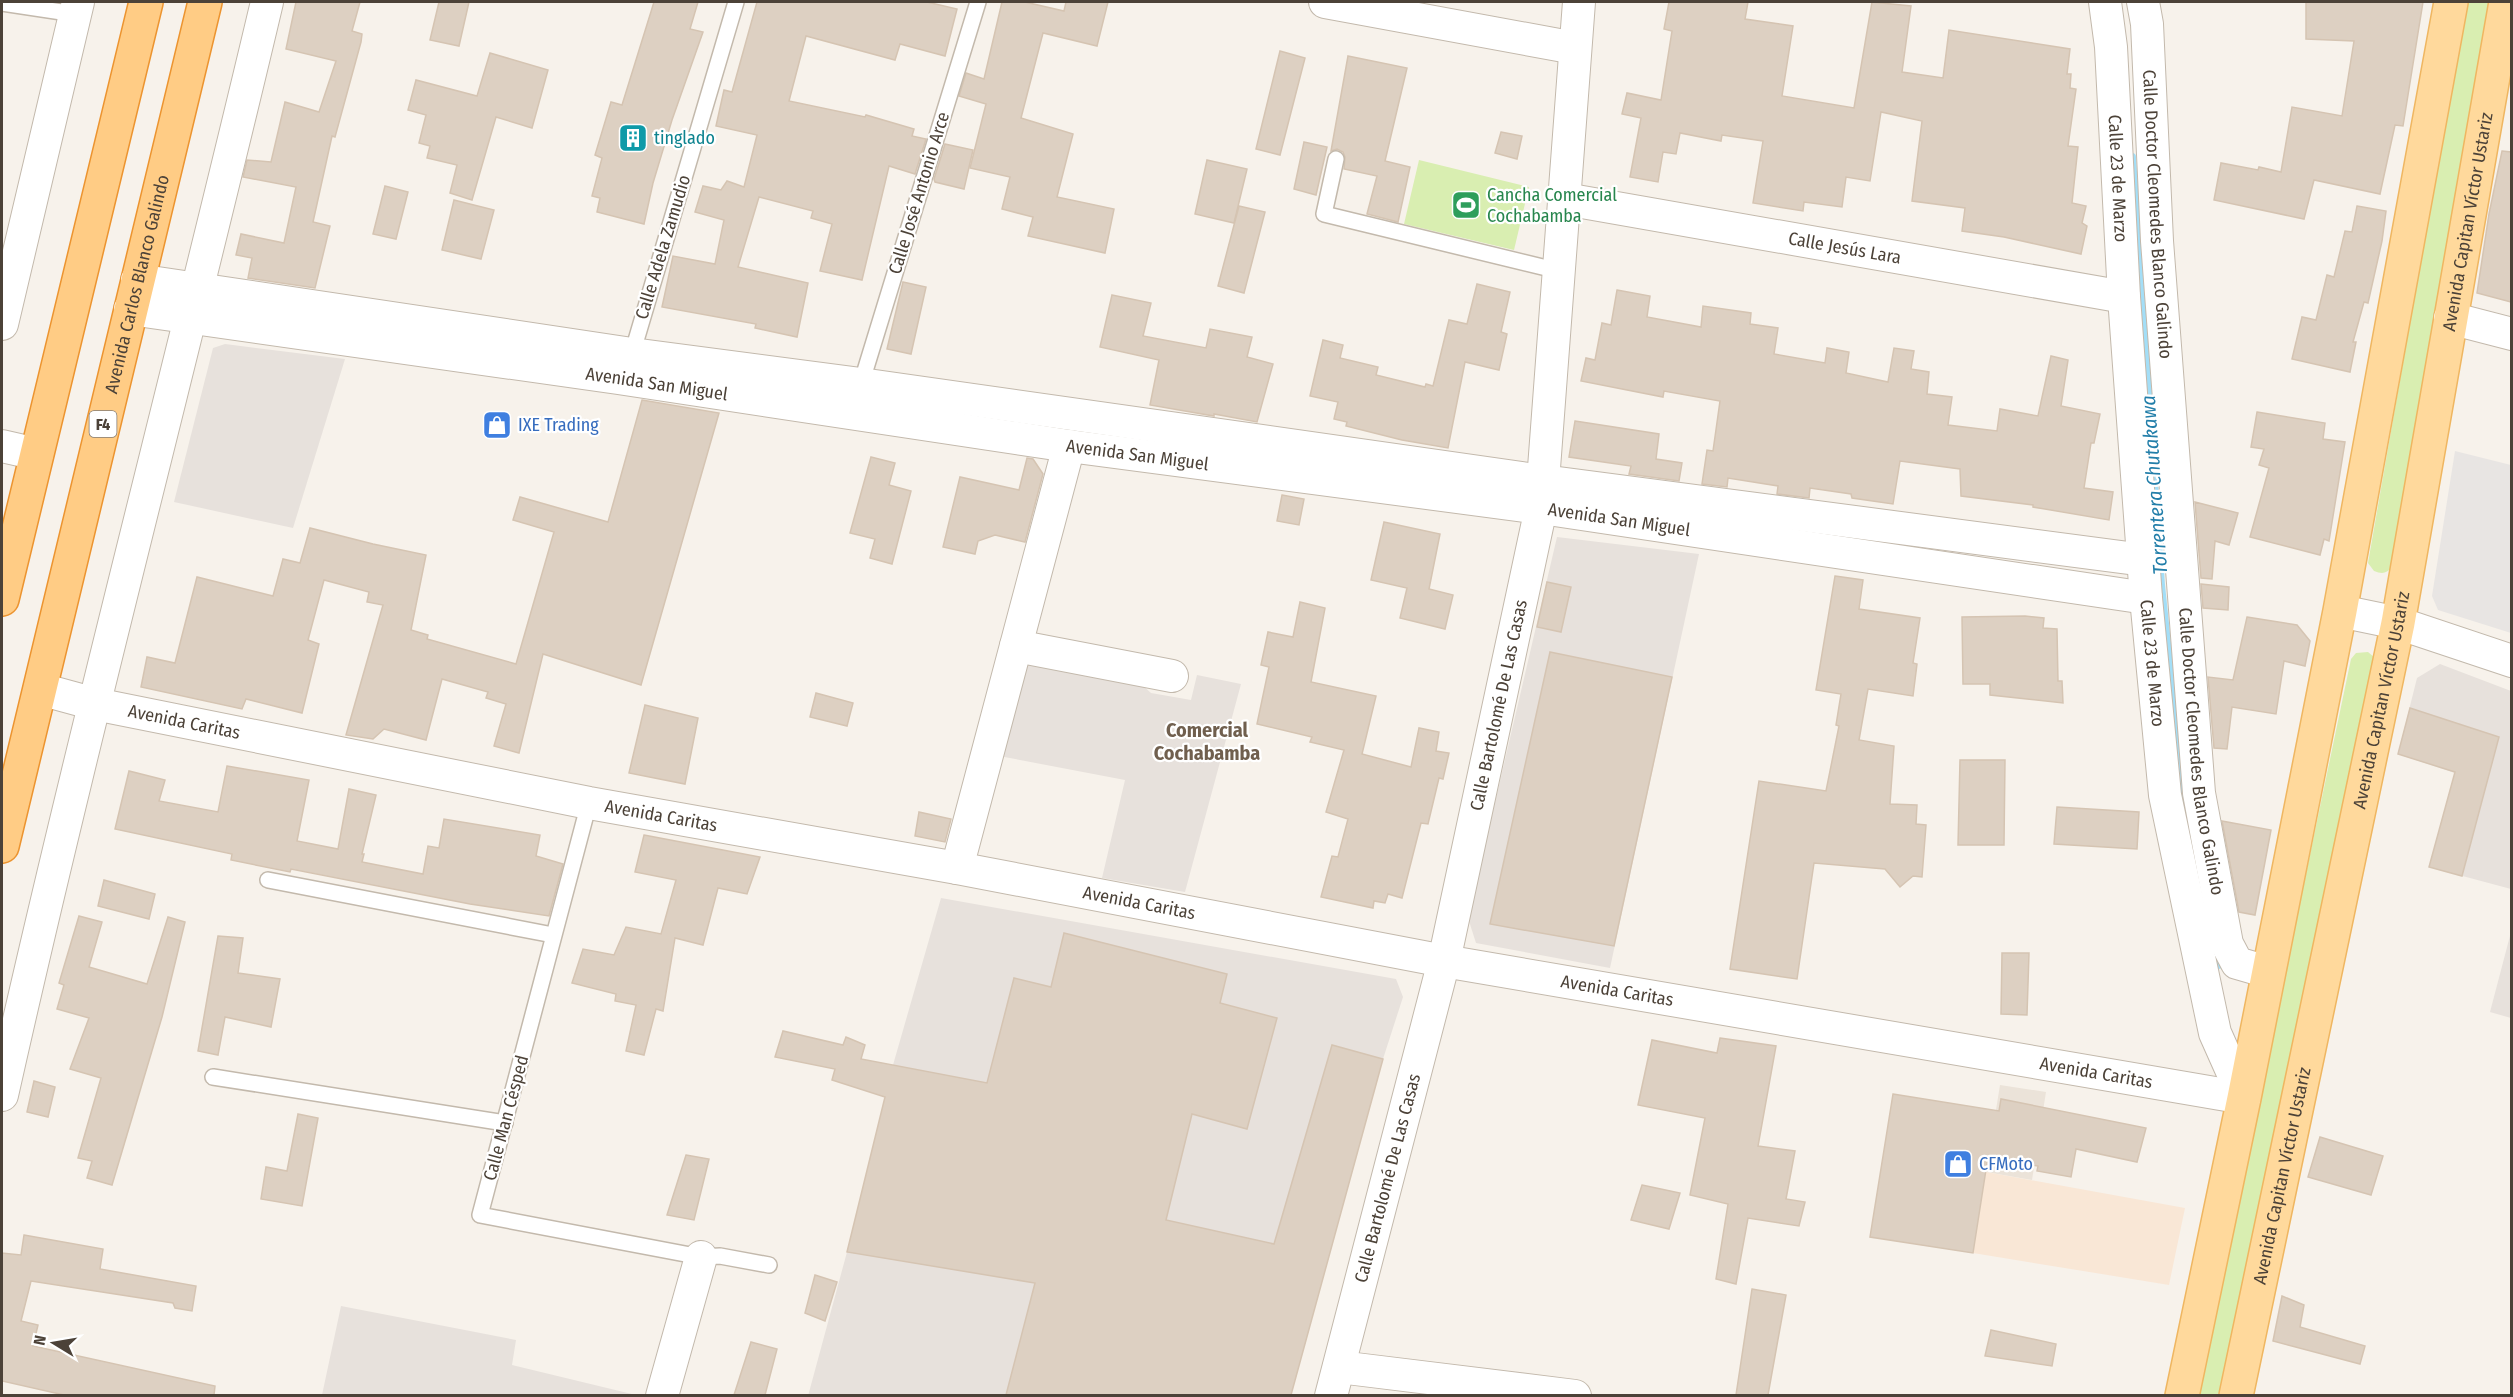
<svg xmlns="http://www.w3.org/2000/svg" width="2513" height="1397" font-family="'Fira Sans Condensed',sans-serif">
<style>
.residential{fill:#ebe3d9}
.commercial{fill:#f9e7d6}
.industrial{fill:#e7e1dc}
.green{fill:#d9eeb1}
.parking{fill:#e8e5e3}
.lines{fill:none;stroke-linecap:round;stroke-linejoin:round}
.stream{stroke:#a3def7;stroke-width:8}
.building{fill:#ddd0c2;stroke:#d5c4b2;stroke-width:1.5}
.service-casing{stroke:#c3b9ac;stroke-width:18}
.minor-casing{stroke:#c3b9ac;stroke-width:34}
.primary-casing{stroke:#efb661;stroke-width:36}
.trunk-casing{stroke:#ec9430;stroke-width:36}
.service{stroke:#fff;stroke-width:15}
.minor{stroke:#fff;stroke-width:32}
.primary{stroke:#ffd99c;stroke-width:33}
.trunk{stroke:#ffcc85;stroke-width:33}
.labels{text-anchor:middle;stroke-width:4.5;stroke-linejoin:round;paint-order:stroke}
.shield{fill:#fff;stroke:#827b74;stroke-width:1.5}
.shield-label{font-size:16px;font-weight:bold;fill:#4c4238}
.culture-label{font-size:18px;fill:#0d838f;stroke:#fff;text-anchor:start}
.street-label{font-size:18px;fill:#4c4238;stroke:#fff}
.leisure-label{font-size:18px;fill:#27864d;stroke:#fff;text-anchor:start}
.shop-label{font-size:18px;fill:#366cbe;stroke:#fff;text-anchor:start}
.water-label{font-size:20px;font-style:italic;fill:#227ea9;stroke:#fff}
.neighbourhood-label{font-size:20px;font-weight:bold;fill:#705f4e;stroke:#fff}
</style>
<rect width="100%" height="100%" fill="#f7f2eb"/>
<path class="residential" d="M2000 1085 2046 1092 2032 1180 1986 1172Z"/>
<path class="commercial" d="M1986 1172 2185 1208 2169 1285 1973 1253Z"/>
<g class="industrial">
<path d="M225 344 345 359 293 528 174 502 213 348Z"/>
<path d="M1557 537 1699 554 1610 968 1476 943 1468 918Z"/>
<path d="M1023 661 1140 683 1151 693 1191 700 1197 675 1241 684 1185 892 1102 878 1125 780 999 756Z"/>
<path d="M2440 664 2511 691V889L2429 867 2455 773 2398 754 2417 678Z"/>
<path d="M941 898 1396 979 1403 997 1383 1059 1291 1395 808 1396 847 1252 893 1065Z"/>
<path d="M2511 932 2512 1018H2511L2490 1012Z"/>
<path d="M341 1306 516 1340 512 1365 636 1395H322Z"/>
</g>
<g class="green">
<path d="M2466 2H2491L2392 567C2386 574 2382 574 2374 571L2368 563Z"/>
<path d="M1419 160 1529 187 1514 250 1404 224Z"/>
<path d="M2368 652 2374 657 2223 1387 2217 1395 2200 1394V1380L2351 659 2356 653Z"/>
</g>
<path class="parking" d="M2455 451 2511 465V633L2438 610 2432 596Z"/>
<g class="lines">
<g class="stream">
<path d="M2132 157 2161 585 2183 799 2193 843"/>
<path d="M2214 947 2218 965"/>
</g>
</g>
<g class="building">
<path d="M296 2H360L352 31 362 34 361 42 335 137 332 136 313 222 330 226 315 288 248 278 252 258 236 255 241 234 284 243 296 187 243 177 247 160 271 162 285 102 319 112 336 61 286 49Z"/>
<path d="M439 2H469L459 46 430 40Z"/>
<path d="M654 2H698L690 29 703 32 672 120 653 183 644 224 597 212 600 198 592 196 602 158 595 155 611 102 622 105Z"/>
<path d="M757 2H927L957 9 945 56 900 44 895 60 806 36 789 101 865 117 866 115 914 129 912 136 926 139 915 174 889 166 862 280 820 271 832 224 811 218 813 211 759 197 738 267 808 283 797 337 755 328 756 324 662 307 673 256 715 264 724 220 695 212 703 186 721 190 727 181 744 187 757 135 716 126 724 90 732 92Z"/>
<path d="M1002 2H1025L1064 11 1066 2H1108L1097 46 1043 33 1021 118 1073 134 1057 197 1114 209 1105 253 1028 236 1033 217 1002 209 1010 177 970 168 986 104 959 96 966 73 984 79Z"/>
<path d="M1669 2H1748L1745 19 1793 26 1782 96 1854 108 1872 2 1911 6 1902 72 1943 78 1949 30 2070 49 2067 74H2071L2070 88 2076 89 2068 146 2078 147 2072 203 2086 206 2082 223 2087 226 2081 254 2004 237 1962 231 1965 208 1912 201 1922 121 1881 112 1870 181 1846 177 1842 207 1804 202 1803 211 1753 203 1763 141 1722 135 1721 141 1680 133 1676 154 1663 152 1658 182 1630 177 1641 118 1622 114 1627 93 1661 100 1672 31 1664 29Z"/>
<path d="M2306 2H2423L2403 126 2395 125 2380 194 2314 180 2304 219 2214 200 2221 163 2258 170 2259 167 2281 172 2292 107 2342 116 2354 41 2306 39Z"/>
<path d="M1280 51 1305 58 1280 155 1256 149Z"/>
<path d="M490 53 548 70 532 128 496 117 472 200 450 193 457 165 427 158 430 146 419 143 426 115 408 110 416 80 477 96Z"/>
<path d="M1348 56 1407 68 1385 161 1410 167 1398 222 1367 214 1377 176 1344 169 1345 157 1343 152 1337 149 1331 151Z"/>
<path d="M1501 132 1522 136 1517 159 1495 153Z"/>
<path d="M1304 142 1327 147 1316 195 1294 189Z"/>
<path d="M945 144 973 150 964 189 935 182 934 179Z"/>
<path d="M2502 151 2511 152V302L2477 293 2489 214Z"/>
<path d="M1207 160 1247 169 1234 223 1195 214Z"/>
<path d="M385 186 408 192 396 239 373 234Z"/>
<path d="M454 200 494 210 481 259 442 250Z"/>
<path d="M1239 206 1265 212 1244 293 1218 286Z"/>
<path d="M2357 206 2386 211 2382 241 2368 303 2364 302 2353 342H2356L2350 372 2292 359 2302 317 2316 320 2327 275 2334 277 2345 231 2352 232Z"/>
<path d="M903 282 926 287 911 354 887 349Z"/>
<path d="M1477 284 1510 292 1501 332 1507 334 1499 370 1465 362 1448 448 1402 440 1346 426 1347 422 1334 419 1338 402 1310 396 1323 340 1343 345 1340 358 1378 367 1376 375 1425 387 1426 384 1433 386 1449 320 1467 324Z"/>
<path d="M1617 290 1650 296 1647 317 1701 327 1703 306 1751 313 1750 324 1778 328 1774 354 1825 363 1827 348 1849 352 1846 373 1888 382 1894 348 1914 351 1911 369 1929 372 1927 394 1952 397 1948 425 1997 431 2000 409 2038 416 2051 356 2068 360 2061 406 2100 414 2094 443H2091L2084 488 2113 492 2109 520 2033 507V505L1961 496 1960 469 1900 461 1893 504 1852 498 1851 494 1810 488 1809 498 1777 494 1778 486 1728 478 1727 487 1702 484 1707 450 1713 451 1720 401 1664 391 1663 397 1581 381 1586 358 1595 360 1602 323 1611 325Z"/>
<path d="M1112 295 1151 303 1143 336 1206 348 1210 329 1252 337 1247 357 1273 364 1257 422 1214 414V416L1150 405 1159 360 1100 347Z"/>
<path d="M642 400 719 413 641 685 543 654 519 753 494 746 506 704 486 698 488 692 442 679 426 740 384 729 373 739 346 735 383 605 367 602 369 592 324 580 308 640 319 644 302 713 246 699 242 709 141 687 147 657 175 663 197 577 273 596 283 559 300 563 310 528 373 544 426 555 411 630 428 635 427 639 516 664 554 532 513 520 520 497 608 522Z"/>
<path d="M2257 412 2325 423 2323 439 2345 442 2329 541 2324 539 2320 555 2250 537 2269 468 2259 465 2264 449 2251 447Z"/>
<path d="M1575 421 1659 434 1656 459 1682 463 1679 481 1629 474 1631 466 1569 457Z"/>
<path d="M871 457 895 463 889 485 911 491 892 564 870 558 875 539 850 533Z"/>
<path d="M1027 458 1033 459 1043 474 1025 542 995 535 978 541 975 554 943 547 960 477 1019 490Z"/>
<path d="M1282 495 1304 499 1299 525 1277 521Z"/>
<path d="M2195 502 2238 513 2229 545 2215 541 2212 579 2201 578Z"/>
<path d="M1384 522 1440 534 1429 589 1453 595 1445 629 1400 618 1407 588 1371 580Z"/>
<path d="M1835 576 1863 580 1859 609 1920 618 1913 663 1917 664 1913 696 1868 689 1859 740 1894 746 1890 804 1917 805 1916 824 1926 825 1922 877 1913 876 1900 887 1885 869 1814 863 1797 979 1730 969 1759 781 1826 791 1839 726 1836 725 1841 694 1816 690Z"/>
<path d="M1547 582 1571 587 1561 632 1537 627Z"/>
<path d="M2201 584 2229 587 2228 610 2203 608Z"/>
<path d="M1300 602 1325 608 1311 682 1376 696 1362 754 1411 767 1419 728 1439 732 1436 751 1449 753 1443 779 1439 778 1428 824 1421 823 1402 898 1388 894 1385 903 1374 901 1373 908 1321 897 1332 856 1338 857 1348 819 1326 812 1344 750 1310 742 1312 737 1257 724 1269 667 1261 665 1268 632 1293 637Z"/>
<path d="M2025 616 2044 618 2043 628 2057 629 2058 681H2062L2063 703 1990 695V684H1963L1962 617Z"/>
<path d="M2247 617 2297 625 2310 641 2305 666 2284 661 2276 714 2232 707 2227 749 2214 748 2208 677 2233 680Z"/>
<path d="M1550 652 1672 677 1614 946 1490 924Z"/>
<path d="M816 693 853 703 847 726 810 717Z"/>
<path d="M645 705 698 718 685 784 629 773Z"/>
<path d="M2410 708 2499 737 2462 876 2429 867 2455 772 2398 754Z"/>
<path d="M1960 760H2005L2004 845H1958Z"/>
<path d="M227 766 309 780 297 841 338 849 349 789 376 795 362 854H364L362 862 423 874 428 846 439 848 444 819 540 835 536 856 563 864 549 916 470 904 291 869 290 872 231 860 232 854 115 829 129 771 165 780 159 801 218 812Z"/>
<path d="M2057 807 2139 812 2137 849 2054 844Z"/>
<path d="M919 812 951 819 945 842 915 836Z"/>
<path d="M2222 821 2271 830 2255 915 2239 912Z"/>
<path d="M644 835 760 857 747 894 718 888 703 945 675 938 663 1011 656 1009 644 1055 626 1051 636 1005 615 1001 616 994 572 983 583 949 614 955 626 927 661 934 676 880 635 872Z"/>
<path d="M104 880 155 894 149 919 98 906Z"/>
<path d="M79 916 102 922 89 967 147 984 168 917 185 922 162 1017 112 1185 87 1178 92 1161 78 1158 101 1078 70 1069 89 1018 57 1009 64 985 59 983Z"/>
<path d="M1064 933 1227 974 1220 1003 1277 1018 1247 1129 1192 1114 1166 1220 1274 1244 1332 1045 1383 1059 1291 1395H1006L1035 1283 847 1252 885 1097 832 1080 835 1069 775 1057 783 1031 843 1045 846 1037 865 1045 861 1059 987 1083 1014 978 1051 987Z"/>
<path d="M218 936 243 938 238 973 280 979 271 1027 225 1017 218 1055 198 1051Z"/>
<path d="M2002 953H2029L2027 1015 2001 1014Z"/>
<path d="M1720 1038 1776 1046 1758 1146 1795 1151 1786 1199 1805 1202 1799 1226 1748 1218 1736 1284 1716 1279 1728 1204 1690 1195 1705 1118 1638 1105 1652 1040 1717 1053Z"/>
<path d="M34 1081 55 1087 48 1117 27 1112Z"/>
<path d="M1893 1094 1999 1111 2001 1099 2146 1128 2137 1162 2076 1149 2071 1177 2037 1171 2038 1166 1988 1157 1973 1253 1870 1237Z"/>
<path d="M298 1114 318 1118 302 1206 261 1199 266 1167 287 1171Z"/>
<path d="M2320 1137 2383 1156 2371 1195 2308 1177Z"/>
<path d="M686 1155 709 1159 694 1220 667 1215Z"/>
<path d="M1642 1185 1680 1193 1669 1229 1631 1220Z"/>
<path d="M24 1235 103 1249 100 1269 196 1286 192 1311 175 1308 173 1303 31 1281 21 1321 38 1325 33 1346 215 1386 214 1395H64L2 1381V1253L21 1255Z"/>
<path d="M815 1275 837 1282 825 1321 805 1313Z"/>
<path d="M1752 1289 1786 1295 1768 1395H1736Z"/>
<path d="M2282 1296 2304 1305 2300 1327 2365 1346 2360 1364 2273 1341Z"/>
<path d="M1991 1330 2056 1344 2052 1366 1985 1356Z"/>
<path d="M751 1342 777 1349 765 1395H734Z"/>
</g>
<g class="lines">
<g class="service-casing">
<g id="service">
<path d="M2 3 75 14"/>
<path d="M1336 159 1324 214 1559 271"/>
<path d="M632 354 736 2"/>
<path d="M861 384 978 2"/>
<path d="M589 803 480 1215 701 1257 720 1256 769 1265"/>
<path d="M268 880 553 935"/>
<path d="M213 1077 505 1123"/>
</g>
</g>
<g class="minor-casing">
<g id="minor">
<path d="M1325 2 1575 48"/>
<path id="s1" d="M2105 2 2111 47 2124 297 2146 598 2165 795 2215 1033 2244 1098"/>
<path id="s2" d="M2143 2 2147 24 2157 241 2199 793 2227 944 2237 963 2268 972"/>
<path id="s3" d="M1565 199 2124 297"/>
<path d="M137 280 632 354 861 384 1543 481 2144 560"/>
<path id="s4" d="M130 309 618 378 1069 446 1541 508 2146 598"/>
<path d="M2450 318 2512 334"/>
<path d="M2 324 78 2"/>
<path d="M2 446 37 454"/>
<path d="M2340 611 2398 623 2512 661"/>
<path d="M1016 646 1172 676"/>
<path id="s5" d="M40 689 95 704 589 803 957 868 1444 961 2244 1098"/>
<path d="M957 868 1069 446"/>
<path d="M2 1095C84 729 181 366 267 2"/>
<path d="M1339 1367 1575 1396"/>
<path d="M662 1396 701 1257"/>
<path id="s6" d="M1331 1396 1444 961 1541 508 1579 2"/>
</g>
</g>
<g class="primary-casing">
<g id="primary">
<path d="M2182 1396 2244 1098 2340 611 2451 2"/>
<path id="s7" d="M2236 1396 2398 623 2506 2"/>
</g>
</g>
<g class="trunk-casing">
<g id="trunk">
<path d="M2 599 146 2"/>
<path id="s8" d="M2 846 205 2"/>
</g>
</g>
<use href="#service" class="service"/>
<use href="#minor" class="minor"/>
<use href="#primary" class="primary"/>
<use href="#trunk" class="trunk"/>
</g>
<defs>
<g id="building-square" transform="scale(1.5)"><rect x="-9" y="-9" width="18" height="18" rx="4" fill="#0f9aa8" stroke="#fff"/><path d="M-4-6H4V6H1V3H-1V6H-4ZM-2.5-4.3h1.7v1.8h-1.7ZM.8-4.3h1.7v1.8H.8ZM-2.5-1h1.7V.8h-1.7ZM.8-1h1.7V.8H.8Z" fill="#fff"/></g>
<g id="stadium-square" transform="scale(1.5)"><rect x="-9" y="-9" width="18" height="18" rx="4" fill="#2e9e5b" stroke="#fff"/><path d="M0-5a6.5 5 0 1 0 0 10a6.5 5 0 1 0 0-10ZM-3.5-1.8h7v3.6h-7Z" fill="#fff"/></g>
<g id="shop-square" transform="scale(1.5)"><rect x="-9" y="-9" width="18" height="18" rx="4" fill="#3f7fe0" stroke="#fff"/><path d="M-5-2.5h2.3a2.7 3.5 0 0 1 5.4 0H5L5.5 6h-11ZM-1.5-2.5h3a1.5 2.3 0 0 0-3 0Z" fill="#fff"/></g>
</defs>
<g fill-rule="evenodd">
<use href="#building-square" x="633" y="138"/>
<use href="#stadium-square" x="1466" y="205"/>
<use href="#shop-square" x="497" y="425"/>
<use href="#shop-square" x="1958" y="1164"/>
</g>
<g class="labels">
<rect class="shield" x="89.5" y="411" width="27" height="26" rx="4.5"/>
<g class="shield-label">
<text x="103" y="430">F4</text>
</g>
<g class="culture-label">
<text x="654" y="144">tinglado</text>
</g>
<g class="street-label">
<text dy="6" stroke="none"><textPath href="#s1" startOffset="177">Calle 23 de Marzo</textPath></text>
<text transform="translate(919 193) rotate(-73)" y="6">Calle José Antonio Arce</text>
<text dy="6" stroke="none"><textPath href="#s2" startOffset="213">Calle Doctor Cleomedes Blanco Galindo</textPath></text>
<text dy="6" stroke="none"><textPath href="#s7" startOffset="1197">Avenida Capitan Víctor Ustariz</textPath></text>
<text transform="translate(663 247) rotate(-73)" y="6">Calle Adela Zamudio</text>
<text dy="6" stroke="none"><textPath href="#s3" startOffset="284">Calle Jesús Lara</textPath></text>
<text dy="6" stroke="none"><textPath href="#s8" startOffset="578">Avenida Carlos Blanco Galindo</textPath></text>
<text dy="6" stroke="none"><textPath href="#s4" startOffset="532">Avenida San Miguel</textPath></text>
<text dy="6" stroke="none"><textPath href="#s4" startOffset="1018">Avenida San Miguel</textPath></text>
<text dy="6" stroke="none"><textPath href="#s4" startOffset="1504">Avenida San Miguel</textPath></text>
<text dy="6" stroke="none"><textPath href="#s1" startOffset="663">Calle 23 de Marzo</textPath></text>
<text dy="6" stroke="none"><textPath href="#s7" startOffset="711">Avenida Capitan Víctor Ustariz</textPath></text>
<text dy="6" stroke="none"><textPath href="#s6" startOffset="711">Calle Bartolomé De Las Casas</textPath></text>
<text dy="6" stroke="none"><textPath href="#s5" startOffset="148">Avenida Caritas</textPath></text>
<text dy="6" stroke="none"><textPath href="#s2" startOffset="752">Calle Doctor Cleomedes Blanco Galindo</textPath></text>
<text dy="6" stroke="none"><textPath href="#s5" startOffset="634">Avenida Caritas</textPath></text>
<text dy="6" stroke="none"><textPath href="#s5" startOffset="1120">Avenida Caritas</textPath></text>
<text dy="6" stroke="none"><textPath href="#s5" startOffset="1606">Avenida Caritas</textPath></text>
<text dy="6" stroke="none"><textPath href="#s5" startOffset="2092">Avenida Caritas</textPath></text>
<text transform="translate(506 1118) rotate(-75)" y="6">Calle Man Césped</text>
<text dy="6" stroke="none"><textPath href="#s7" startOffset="225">Avenida Capitan Víctor Ustariz</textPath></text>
<text dy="6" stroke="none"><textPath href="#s6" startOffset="225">Calle Bartolomé De Las Casas</textPath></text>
</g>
<g class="leisure-label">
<text x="1487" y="201">Cancha Comercial<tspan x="1487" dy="21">Cochabamba</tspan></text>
</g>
<g class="shop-label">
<text x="518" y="431">IXE Trading</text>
<text x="1979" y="1170">CFMoto</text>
</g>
<g class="water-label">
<text transform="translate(2154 485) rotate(-94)" y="7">Torrentera Chutakawa</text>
</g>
<g class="neighbourhood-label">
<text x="1207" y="737">Comercial<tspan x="1207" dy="23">Cochabamba</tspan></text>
</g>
</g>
<rect width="2513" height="1397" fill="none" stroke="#4c4238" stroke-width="6"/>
<g transform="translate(54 1343) rotate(281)" stroke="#ffffff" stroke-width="4.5" paint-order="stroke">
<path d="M0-4.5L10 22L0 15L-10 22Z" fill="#4c4238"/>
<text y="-9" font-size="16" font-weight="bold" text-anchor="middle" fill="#4c4238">N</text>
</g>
</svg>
